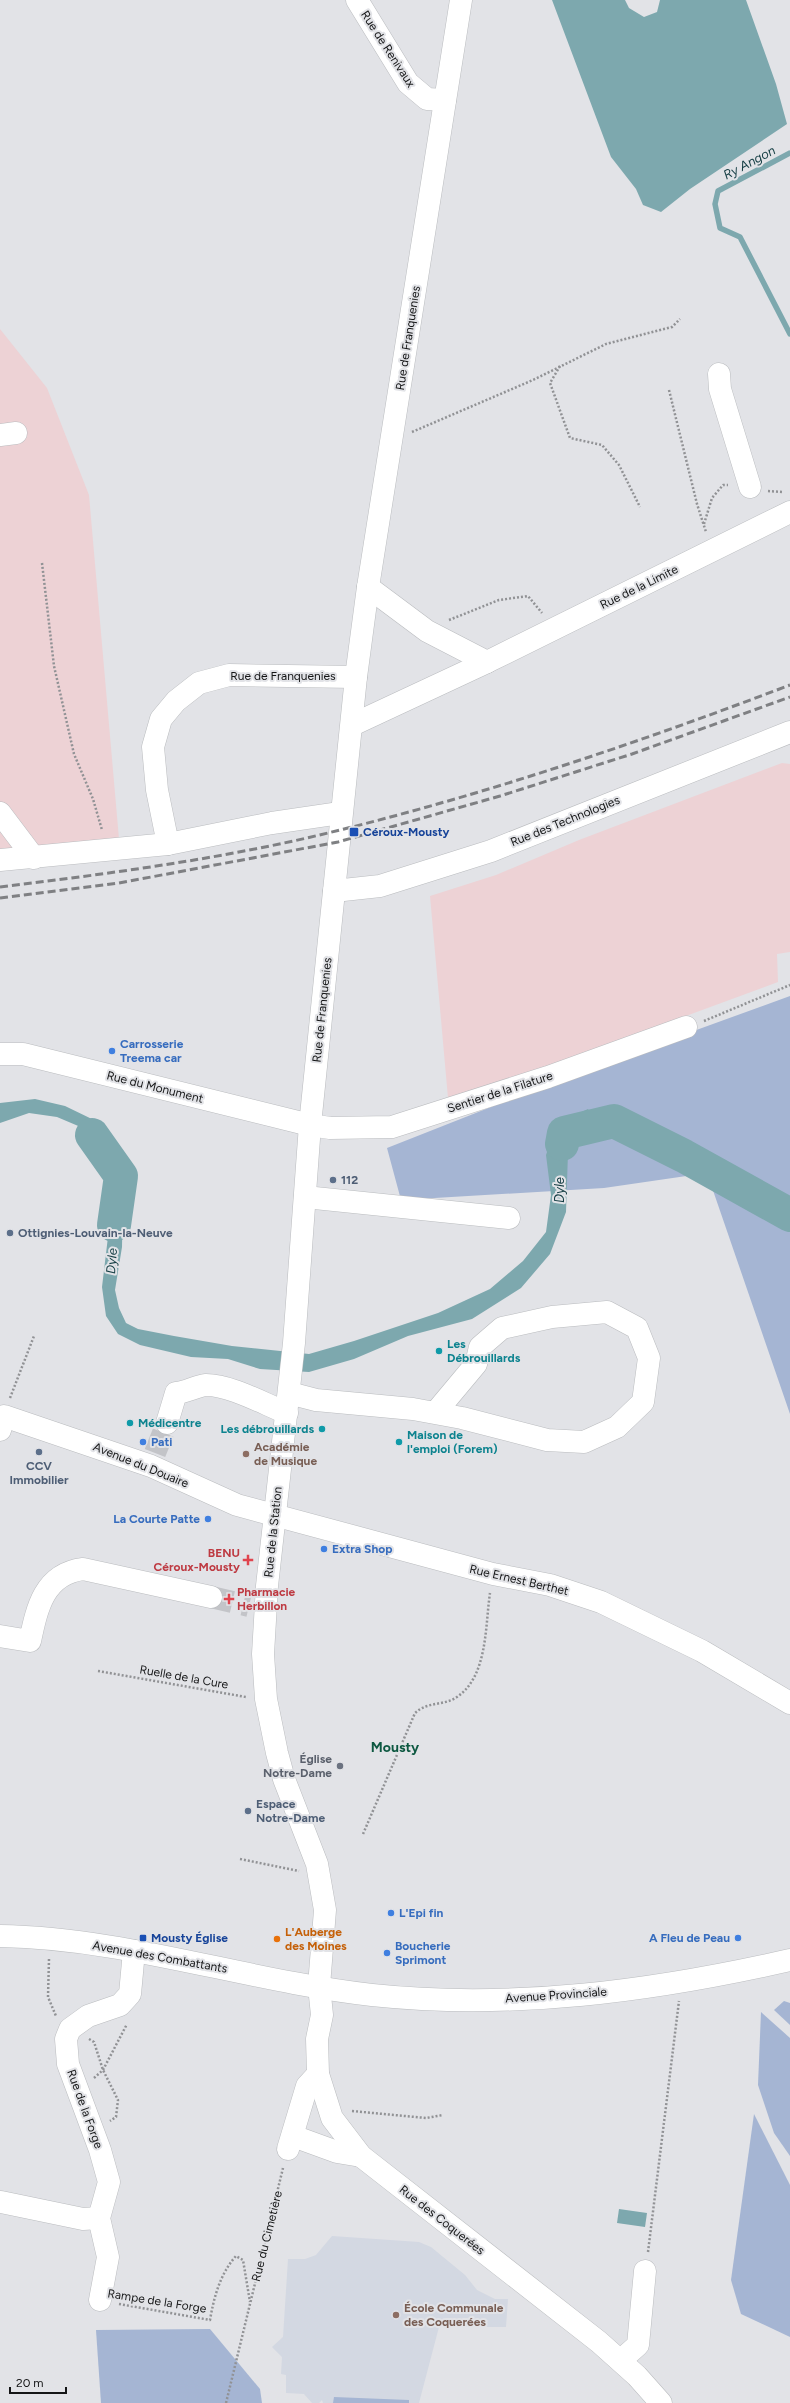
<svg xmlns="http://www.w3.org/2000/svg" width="790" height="2403" font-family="Figtree,sans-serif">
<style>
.industrial{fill:#edd2d5}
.built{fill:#d3d8e2}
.green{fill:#a5b5d3}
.water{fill:#7da8ae}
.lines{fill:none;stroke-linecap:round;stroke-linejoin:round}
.stream{stroke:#7da8ae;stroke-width:5.5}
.river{stroke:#7da8ae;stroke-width:34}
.minor-tunnel{stroke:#c3c4c8;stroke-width:22;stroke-dasharray:22 11;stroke-linecap:butt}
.minor-casing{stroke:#babcbf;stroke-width:23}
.major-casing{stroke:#babcbf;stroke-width:23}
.path{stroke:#919295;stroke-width:2.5;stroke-dasharray:2 2;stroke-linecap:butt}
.minor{stroke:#fff;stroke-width:22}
.major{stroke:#fff;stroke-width:22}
.rail{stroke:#7f8083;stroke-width:3;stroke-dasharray:8 4;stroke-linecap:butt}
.transit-dot{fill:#1a4fb4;stroke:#e2e3e7;stroke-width:1.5}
.shop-dot{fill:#3f7fe0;stroke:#e2e3e7;stroke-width:1.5}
.service-dot{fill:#5c6f8a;stroke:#e2e3e7;stroke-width:1.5}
.culture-dot{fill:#0f9aa8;stroke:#e2e3e7;stroke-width:1.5}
.education-dot{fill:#8d6e63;stroke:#e2e3e7;stroke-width:1.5}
.health-dot{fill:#e0444e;stroke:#e2e3e7;stroke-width:1.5}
.worship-dot{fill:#6b7280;stroke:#e2e3e7;stroke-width:1.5}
.food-dot{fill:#e8710a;stroke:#e2e3e7;stroke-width:1.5}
.labels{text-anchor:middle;stroke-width:4;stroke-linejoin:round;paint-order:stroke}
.street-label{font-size:12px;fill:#141516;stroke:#e2e3e7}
.transit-label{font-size:12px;font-weight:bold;fill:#164399;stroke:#e2e3e7;text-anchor:start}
.shop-label{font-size:12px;font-weight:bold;fill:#366cbe;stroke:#e2e3e7;text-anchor:start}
.service-label{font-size:12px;font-weight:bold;fill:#4e5e75;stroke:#e2e3e7;text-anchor:start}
.culture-label{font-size:12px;font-weight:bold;fill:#0d838f;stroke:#e2e3e7;text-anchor:start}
.education-label{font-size:12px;font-weight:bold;fill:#785e54;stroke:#e2e3e7;text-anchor:start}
.health-label{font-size:12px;font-weight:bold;fill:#be3a42;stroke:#e2e3e7;text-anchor:end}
.worship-label{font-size:12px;font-weight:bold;fill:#5b616d;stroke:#e2e3e7;text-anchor:end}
.food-label{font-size:12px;font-weight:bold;fill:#c56008;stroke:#e2e3e7;text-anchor:start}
.water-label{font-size:13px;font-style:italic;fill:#143d43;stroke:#e2e3e7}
.quarter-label{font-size:14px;font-weight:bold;fill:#0d5841;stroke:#e2e3e7}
</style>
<rect width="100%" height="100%" fill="#e2e3e7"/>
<g class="industrial">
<path d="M0 329 47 388 89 495 119 839 0 855Z"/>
<path d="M782 763 790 764V952L777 954 778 982 564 1061 448 1098 430 896 496 875 579 840Z"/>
</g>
<path class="built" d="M332 2236 419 2242 431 2247 465 2275 477 2290 495 2299H508L506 2327H439L419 2403H323L322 2400 319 2403H312L304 2394 286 2393V2375L281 2374 282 2357 272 2347 283 2337 288 2259H305L316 2255Z"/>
<g class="green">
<path d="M790 996V1414L707 1173 604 1188 401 1200 387 1148 567 1077Z"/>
<path d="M784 2001 790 2003V2025L774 2010Z"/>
<path d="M761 2012 790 2038V2156L774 2133 758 2085Z"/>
<path d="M754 2114 790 2185V2337L741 2314 731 2280Z"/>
<path d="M210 2329 260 2389 262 2403H101L96 2330Z"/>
<path d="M334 2397 409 2400V2403H333Z"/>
</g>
<g class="water">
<path d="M552 0H625L629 8 644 17 657 12 660 0H746L776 84 787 124 690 189 661 212 643 205 636 189 611 157Z"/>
<path d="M35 1099 65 1106 96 1121 112 1149 123 1187 122 1247 115 1290 119 1308 126 1323 138 1329 174 1336 232 1346 309 1354 354 1341 438 1313 490 1289 523 1261 546 1232 551 1195 546 1155 557 1123 588 1109 601 1130H591L575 1136 568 1153 566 1212 550 1254 521 1288 472 1319 408 1336 354 1359 309 1372 260 1369 228 1359 191 1357 140 1345 118 1334 106 1316 102 1287 113 1195 102 1155 83 1128 57 1117 29 1113 0 1123V1103Z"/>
<path d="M619 2209 647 2213 645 2227 617 2223Z"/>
</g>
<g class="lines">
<path class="stream" d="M790 153 718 191 715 204 720 228 740 237 790 334"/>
<g class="river">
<path d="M92 1135 121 1176 114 1225"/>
<path d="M562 1144 564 1133 614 1121 684 1156 790 1215"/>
</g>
<g class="minor-tunnel">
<path d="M155 1453 167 1423"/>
<path d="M211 1597 249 1606"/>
</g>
<g class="minor-casing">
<g id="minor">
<path d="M357 0 408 83 427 99 445 100"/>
<path d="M461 0 368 587 356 677 310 1125 294 1343 267 1586 263 1654 266 1699 277 1753 284 1779 317 1864 325 1910 319 1986 322 2015 317 2039 318 2074 332 2118 361 2156 599 2342 637 2376 661 2403"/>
<path d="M719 374 720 389 750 487"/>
<path d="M0 435 16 433"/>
<path d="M368 587 427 631 487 662"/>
<path d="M352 725 487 662 790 512"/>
<path d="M0 813 34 858"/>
<path d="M168 844 157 790 153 747 161 719 176 701 199 683 229 675 356 677"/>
<path d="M0 860 168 844 272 823 340 813"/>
<path d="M334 891 380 886 491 851 790 732"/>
<path d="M0 1054H23L310 1125 330 1128 392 1127 548 1077 686 1027"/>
<path d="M305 1197 509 1218"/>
<path d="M289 1393 316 1400 413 1409 462 1418 547 1440 584 1442 617 1427 643 1402 649 1358 637 1328 607 1312 552 1317 502 1328 480 1347 476 1364 435 1413"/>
<path d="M167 1423 176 1393C187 1392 196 1386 206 1385 231 1385 264 1404 287 1413"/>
<path d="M0 1430 4 1416 151 1466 237 1505 493 1574 550 1585 601 1602 702 1651 790 1703"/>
<path d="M0 1636 30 1641C37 1608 44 1574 83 1569L211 1597"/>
<path d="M293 2136 337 2152 361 2156"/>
<path d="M288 2149 307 2086 318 2074"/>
<path d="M1 2202 83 2219 99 2218"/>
<path d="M100 2300 108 2257 99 2218 109 2182 100 2150 68 2064 66 2039 70 2029 88 2016 120 2005 130 1994 134 1951"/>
<path d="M621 2360 638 2345 645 2271"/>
</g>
</g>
<g class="major-casing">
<path id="major" d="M0 1936C126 1938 247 1981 372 1995 513 2010 653 1991 790 1960"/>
</g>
<g class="path">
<path d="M560 366 550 383 570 438 602 445 619 465 640 507"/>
<path d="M669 390 697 504 706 532"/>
<path d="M412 432 533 380 606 344 672 327 680 319"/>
<path d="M768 491 783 492"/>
<path d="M704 524 712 498 723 485H728"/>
<path d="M42 563 54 666 74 754 93 799 102 830"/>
<path d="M449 620 499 600 528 596 542 613"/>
<path d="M704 1021 790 985"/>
<path d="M10 1398 34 1336"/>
<path d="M98 1671 246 1697"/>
<path d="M363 1834 415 1713C428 1701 444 1706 457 1697 488 1676 485 1626 490 1593"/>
<path d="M240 1859 299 1871"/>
<path d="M49 1959 48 1997 56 2016"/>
<path d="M89 2039 94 2042 103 2070 118 2100 116 2117 110 2121"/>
<path d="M94 2078 103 2070 127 2024"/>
<path d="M352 2111 426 2118 443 2115"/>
<path d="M648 2252 679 2001"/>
<path d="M119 2304 210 2320C214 2297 220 2274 236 2256L243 2260 250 2302"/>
<path d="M226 2403 283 2168"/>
</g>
<use href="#minor" class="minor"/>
<use href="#major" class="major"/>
<g class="rail">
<path d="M0 887C114 873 229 858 340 830 493 792 643 741 790 685"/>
<path d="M0 898 119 883 338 842 500 796 632 754 790 697"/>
</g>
</g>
<g class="transit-dot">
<rect x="349" y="827" width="10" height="10" rx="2"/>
<rect x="139" y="1934" width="8" height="8" rx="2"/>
</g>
<g class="shop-dot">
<circle cx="112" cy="1051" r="4"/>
<circle cx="143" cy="1442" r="4"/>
<circle cx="208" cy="1519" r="4"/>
<circle cx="324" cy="1549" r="4"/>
<circle cx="391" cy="1913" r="4"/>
<circle cx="738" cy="1938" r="4"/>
<circle cx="387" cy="1953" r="4"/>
</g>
<g class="service-dot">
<circle cx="333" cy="1180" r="4"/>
<circle cx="10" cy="1233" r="4"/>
<circle cx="39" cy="1452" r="4"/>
<circle cx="248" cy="1811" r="4"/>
</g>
<g class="culture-dot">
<circle cx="439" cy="1351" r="4"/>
<circle cx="130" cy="1423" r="4"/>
<circle cx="322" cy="1429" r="4"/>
<circle cx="399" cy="1442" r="4"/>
</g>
<g class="education-dot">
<circle cx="246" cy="1454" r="4"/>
<circle cx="396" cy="2315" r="4"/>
</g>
<g class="health-dot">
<path d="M246 1554h4v4h4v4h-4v4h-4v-4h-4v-4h4z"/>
<path d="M227 1593h4v4h4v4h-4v4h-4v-4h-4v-4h4z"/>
</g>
<circle class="worship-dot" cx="340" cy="1766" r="4"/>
<circle class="food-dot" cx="277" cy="1939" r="4"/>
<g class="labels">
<g class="street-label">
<text transform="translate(388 49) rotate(57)" y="4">Rue de Renivaux</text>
<text transform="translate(408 338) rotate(-81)" y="4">Rue de Franquenies</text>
<text transform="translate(639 587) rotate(-26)" y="4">Rue de la Limite</text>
<text x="283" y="680">Rue de Franquenies</text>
<text transform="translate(565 821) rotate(-22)" y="4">Rue des Technologies</text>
<text transform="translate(322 1010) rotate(-84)" y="4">Rue de Franquenies</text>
<text transform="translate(155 1087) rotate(14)" y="4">Rue du Monument</text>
<text transform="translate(500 1092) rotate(-18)" y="4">Sentier de la Filature</text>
<text transform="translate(141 1465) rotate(22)" y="4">Avenue du Douaire</text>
<text transform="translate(273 1532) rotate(-84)" y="4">Rue de la Station</text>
<text transform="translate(519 1580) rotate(13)" y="4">Rue Ernest Berthet</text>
<text transform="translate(184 1677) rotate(10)" y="4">Ruelle de la Cure</text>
<text transform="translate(160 1957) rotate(10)" y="4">Avenue des Combattants</text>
<text transform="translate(556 1995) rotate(-4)" y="4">Avenue Provinciale</text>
<text transform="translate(85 2109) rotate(70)" y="4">Rue de la Forge</text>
<text transform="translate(442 2220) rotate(38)" y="4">Rue des Coquerées</text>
<text transform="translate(267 2236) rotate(-76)" y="4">Rue du Cimetière</text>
<text transform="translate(157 2301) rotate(9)" y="4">Rampe de la Forge</text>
</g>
<g class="transit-label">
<text x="363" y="836">Céroux-Mousty</text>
<text x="151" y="1942">Mousty Église</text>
</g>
<g class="shop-label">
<text x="120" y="1048">Carrosserie<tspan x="120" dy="14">Treema car</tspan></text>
<text x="151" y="1446">Pati</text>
<text x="200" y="1523" text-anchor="end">La Courte Patte</text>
<text x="332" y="1553">Extra Shop</text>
<text x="399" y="1917">L'Epi fin</text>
<text x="730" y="1942" text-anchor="end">A Fleu de Peau</text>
<text x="395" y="1950">Boucherie<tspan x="395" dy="14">Sprimont</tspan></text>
</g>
<g class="service-label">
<text x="341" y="1184">112</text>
<text x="18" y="1237">Ottignies-Louvain-la-Neuve</text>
<text x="39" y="1470" text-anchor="middle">CCV<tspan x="39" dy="14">Immobilier</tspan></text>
<text x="256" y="1808">Espace<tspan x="256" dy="14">Notre-Dame</tspan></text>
</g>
<g class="culture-label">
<text x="447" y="1348">Les<tspan x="447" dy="14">Débrouillards</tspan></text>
<text x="138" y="1427">Médicentre</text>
<text x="314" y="1433" text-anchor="end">Les débrouillards</text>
<text x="407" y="1439">Maison de<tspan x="407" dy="14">l'emploi (Forem)</tspan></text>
</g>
<g class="education-label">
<text x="254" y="1451">Académie<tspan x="254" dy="14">de Musique</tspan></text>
<text x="404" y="2312">École Communale<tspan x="404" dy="14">des Coquerées</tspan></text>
</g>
<g class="health-label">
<text x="240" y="1557">BENU<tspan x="240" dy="14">Céroux-Mousty</tspan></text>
<text x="237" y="1596" text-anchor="start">Pharmacie<tspan x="237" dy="14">Herbillon</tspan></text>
</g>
<g class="worship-label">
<text x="332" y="1763">Église<tspan x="332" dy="14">Notre-Dame</tspan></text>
</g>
<g class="food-label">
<text x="285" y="1936">L'Auberge<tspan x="285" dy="14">des Moines</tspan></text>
</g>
<g class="water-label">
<text transform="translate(749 162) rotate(-28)" y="5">Ry Angon</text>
<text transform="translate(559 1190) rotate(-90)" y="5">Dyle</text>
<text transform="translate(111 1261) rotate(-86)" y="5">Dyle</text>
</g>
<g class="quarter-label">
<text x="395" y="1752">Mousty</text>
</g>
</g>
<path d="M10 2387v6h56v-6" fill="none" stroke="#141516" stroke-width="2"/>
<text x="16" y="2387" font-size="12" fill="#141516" stroke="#e2e3e7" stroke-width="3" paint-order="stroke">20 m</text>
</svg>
